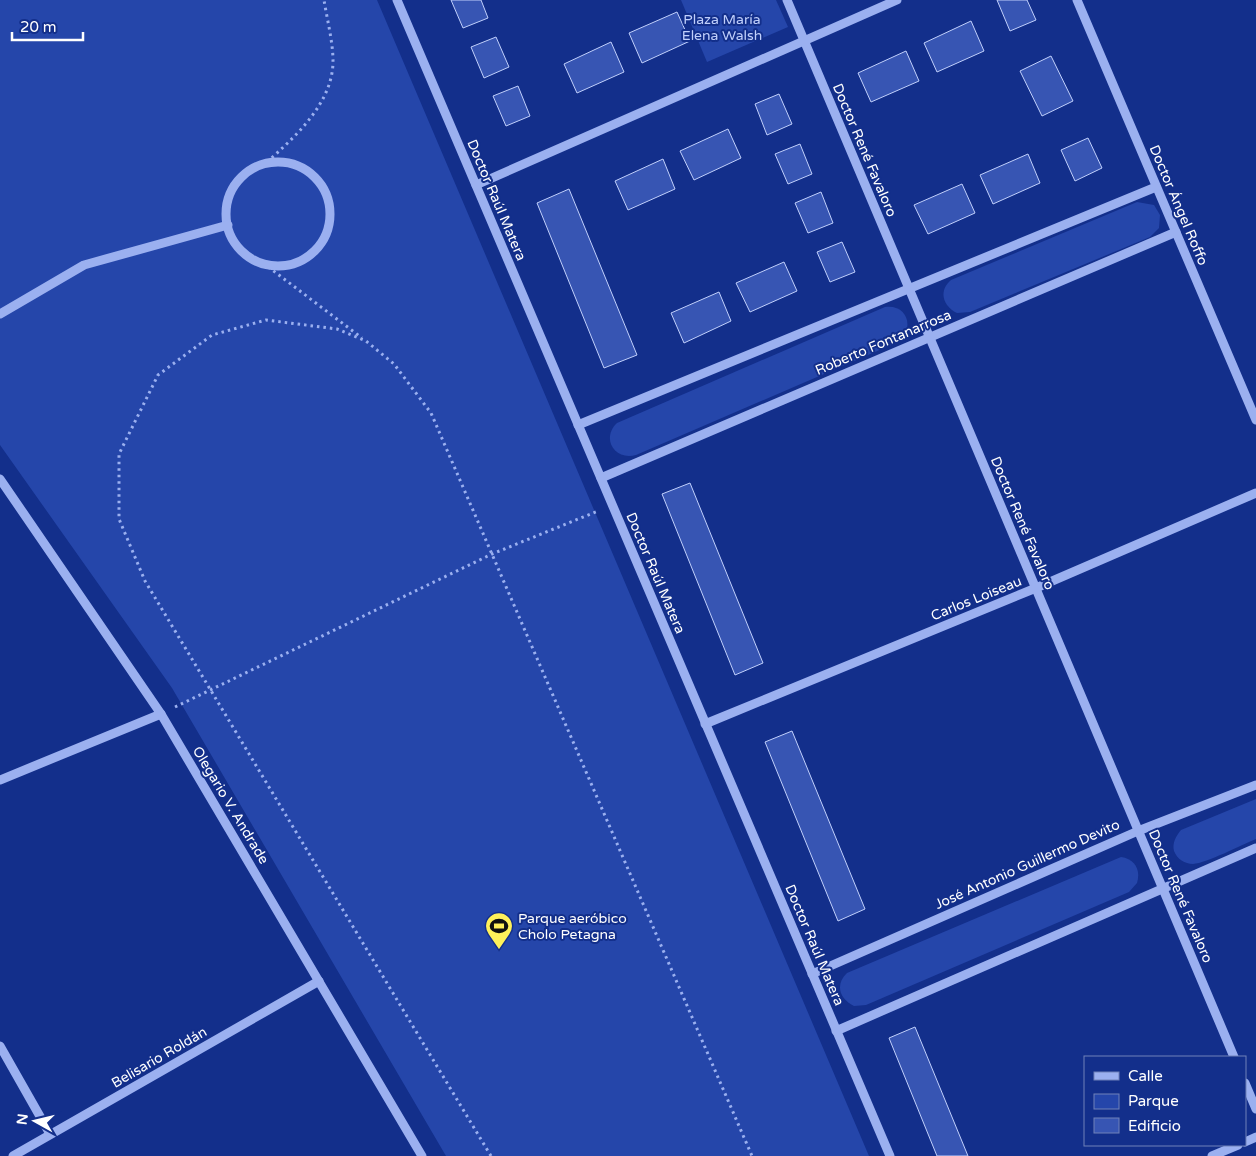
<svg xmlns="http://www.w3.org/2000/svg" width="1256" height="1156" font-family="'Varela Round',sans-serif">
<style>
.green{fill:#2546aa}
.building{fill:#3755b3;stroke:#c1d0fc}
.lines{fill:none;stroke-linecap:round;stroke-linejoin:round}
.path{stroke:#9bb0f0;stroke-width:3;stroke-dasharray:2.5 4;stroke-linecap:butt}
.minor{stroke:#9bb0f0;stroke-width:9}
.labels{text-anchor:middle;stroke-width:4;stroke-linejoin:round;paint-order:stroke}
.park-label{font-size:14px;fill:#c1d0fc;stroke:#132f8b}
.street-label{font-size:14px;fill:#fff;stroke:#132f8b}
.poi-label{font-size:14px;fill:#fff;stroke:#132f8b;text-anchor:start}
</style>
<rect width="100%" height="100%" fill="#132f8b"/>
<g class="green">
<path d="M0 0H377L869 1156H446L172 688 0 445Z"/>
<path d="M681 0H776L788 27 707 62Z"/>
<path d="M1137 202 1154 205 1160 215 1159 228 1150 237 970 312 957 313C943 306 938 291 951 280Z"/>
<path d="M885 307C908 304 915 329 898 342L636 455C614 461 601 438 617 423Z"/>
<path d="M1256 799V839C1241 845 1207 863 1193 864 1185 864 1177 859 1174 851 1172 843 1176 836 1181 830Z"/>
<path d="M1121 857C1135 859 1141 870 1137 883L1129 892 866 1005 854 1006C839 999 835 984 847 973Z"/>
</g>
<g class="building">
<path d="M451 0H481L488 18 463 28Z"/>
<path d="M997 0H1027L1036 20 1010 31Z"/>
<path d="M677 12 690 41 642 63 629 33Z"/>
<path d="M971 21 984 51 937 72 924 43Z"/>
<path d="M496 37 509 67 484 78 471 47Z"/>
<path d="M611 42 624 72 577 93 564 64Z"/>
<path d="M906 51 919 81 871 102 858 73Z"/>
<path d="M1051 56 1073 101 1042 116 1020 71Z"/>
<path d="M518 86 530 116 506 126 493 96Z"/>
<path d="M779 94 792 124 767 135 755 104Z"/>
<path d="M728 129 741 158 694 180 680 151Z"/>
<path d="M1088 138 1102 168 1075 181 1061 150Z"/>
<path d="M800 144 812 174 788 184 775 154Z"/>
<path d="M1028 154 1040 183 993 204 980 175Z"/>
<path d="M663 159 675 189 628 210 615 181Z"/>
<path d="M962 184 975 213 928 234 914 205Z"/>
<path d="M569 189 637 355 604 368 537 203Z"/>
<path d="M821 192 833 223 808 233 795 203Z"/>
<path d="M842 242 855 272 830 282 817 252Z"/>
<path d="M784 262 797 291 750 312 736 283Z"/>
<path d="M719 292 731 321 684 343 671 313Z"/>
<path d="M690 483 763 663 735 675 662 494Z"/>
<path d="M792 731 865 909 838 921 765 742Z"/>
<path d="M915 1027 968 1156H937L889 1038Z"/>
</g>
<g class="lines">
<g class="path">
<path d="M267 162C295 137 333 103 333 61 333 42 327 19 324 0"/>
<path d="M263 263 362 338"/>
<path d="M175 707 492 554 598 511"/>
<path d="M491 1156 145 581 119 519V454L158 375 212 335 266 320 337 329 366 341 394 364 431 413 752 1156"/>
</g>
<g class="minor">
<path d="M397 0 890 1156"/>
<path d="M787 0 1234 1057"/>
<path d="M1077 0 1256 420"/>
<circle cx="278" cy="214" r="52"/>
<path d="M476 185 897 0"/>
<path d="M0 314 84 265 228 225"/>
<path d="M578 425 1156 187"/>
<path d="M601 478 1176 232"/>
<path d="M0 479 161 714 422 1156"/>
<path d="M705 724 1036 588 1256 493"/>
<path d="M0 780 161 714"/>
<path d="M812 974 1138 831 1256 785"/>
<path d="M836 1031 1256 848"/>
<path d="M0 1046 50 1134"/>
<path d="M1245 1083 1256 1109"/>
<path d="M1245 1142 1256 1137"/>
<path d="M13 1156 319 981"/>
<path d="M1212 1156 1238 1145"/>
</g>
</g>
<defs>
<g id="stadium-pin" transform="scale(1.4375)"><path d="M0 17L-7.5 6A9.5 9.5 0 1 1 7.5 6Z" fill="#fff15a" stroke="#132f8b"/><path d="M0-5a6.5 5 0 1 0 0 10a6.5 5 0 1 0 0-10ZM-3.5-1.8h7v3.6h-7Z" fill="#111"/></g>
</defs>
<g fill-rule="evenodd">
<use href="#stadium-pin" x="499" y="926"/>
</g>
<g class="labels">
<g class="park-label">
<text x="722" y="24">Plaza María<tspan x="722" dy="16">Elena Walsh</tspan></text>
</g>
<g class="street-label">
<text transform="translate(865 150) rotate(67)" y="5">Doctor René Favaloro</text>
<text transform="translate(497 200) rotate(67)" y="5">Doctor Raúl Matera</text>
<text transform="translate(1179 205) rotate(67)" y="5">Doctor Ángel Roffo</text>
<text transform="translate(883 342) rotate(-23)" y="5">Roberto Fontanarrosa</text>
<text transform="translate(1023 523) rotate(67)" y="5">Doctor René Favaloro</text>
<text transform="translate(656 573) rotate(67)" y="5">Doctor Raúl Matera</text>
<text transform="translate(976 598) rotate(-22)" y="5">Carlos Loiseau</text>
<text transform="translate(231 805) rotate(59)" y="5">Olegario V. Andrade</text>
<text transform="translate(1027 864) rotate(-24)" y="5">José Antonio Guillermo Devito</text>
<text transform="translate(1181 896) rotate(67)" y="5">Doctor René Favaloro</text>
<text transform="translate(815 945) rotate(67)" y="5">Doctor Raúl Matera</text>
<text transform="translate(159 1057) rotate(-30)" y="5">Belisario Roldán</text>
</g>
<g class="poi-label">
<text x="518" y="923">Parque aeróbico<tspan x="518" dy="16">Cholo Petagna</tspan></text>
</g>
</g>
<rect x="1084" y="1056" width="162" height="90" fill="#132f8b" stroke="#7182b9"/>
<rect x="1094" y="1072" width="25" height="8" fill="#9bb0f0" stroke="#7182b9"/>
<text x="1128" y="1081" font-size="15" fill="#ffffff">Calle</text>
<rect x="1094" y="1094" width="25" height="15" fill="#2546aa" stroke="#7182b9"/>
<text x="1128" y="1106" font-size="15" fill="#ffffff">Parque</text>
<rect x="1094" y="1118" width="25" height="15" fill="#3755b3" stroke="#7182b9"/>
<text x="1128" y="1131" font-size="15" fill="#ffffff">Edificio</text>
<g transform="translate(35 1121) rotate(278)" stroke="#132f8b" stroke-width="4" paint-order="stroke">
<path d="M0-4L9 19L0 12L-9 19Z" fill="#ffffff"/>
<text y="-8" font-size="14" font-weight="bold" text-anchor="middle" fill="#ffffff">N</text>
</g>
<path d="M12 32v8h71v-8" fill="none" stroke="#ffffff" stroke-width="2.5"/>
<text x="20" y="32" font-size="15" fill="#ffffff" stroke="#132f8b" stroke-width="4" paint-order="stroke">20 m</text>
</svg>
